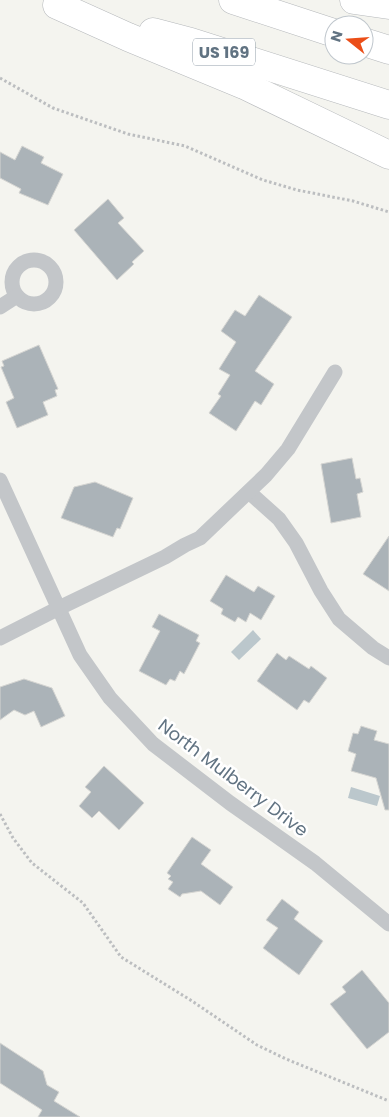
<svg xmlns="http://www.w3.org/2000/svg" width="389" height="1117" font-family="Poppins,sans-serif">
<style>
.water{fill:#bbc7cc}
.building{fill:#abb3b8;stroke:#d5d5d2}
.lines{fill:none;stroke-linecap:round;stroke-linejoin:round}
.motorway-casing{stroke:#b5b8bb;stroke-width:29}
.path{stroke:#bcbec0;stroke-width:3;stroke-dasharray:2.5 2.5;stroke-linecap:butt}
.minor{stroke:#c3c6c9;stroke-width:15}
.motorway{stroke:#fff;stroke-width:28}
.labels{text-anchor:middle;stroke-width:5;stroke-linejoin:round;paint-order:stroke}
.shield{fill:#fff;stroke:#909da8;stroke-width:1}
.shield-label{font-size:16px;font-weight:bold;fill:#617382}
.street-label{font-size:18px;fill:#617382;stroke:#fff}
</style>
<rect width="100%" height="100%" fill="#f4f4ef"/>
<g class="water">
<path d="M253 630 261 639 239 660 231 652Z"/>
<path d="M351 787 380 796 377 806 348 798Z"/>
</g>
<g class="building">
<path d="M22 146 44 157 41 163 63 174 48 205 19 193 21 189 0 178V152L15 160Z"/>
<path d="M108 199 124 218 118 223 144 251 132 262 134 264 117 280 74 230Z"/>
<path d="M259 295 292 317 255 371 274 384 261 405 255 401 236 431 209 413 221 396 218 394 230 375 219 369 236 342 221 331 235 310 245 316Z"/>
<path d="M39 345 58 389 55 390 57 396 43 402 48 415 17 428 6 402 14 398 1 367 4 366 2 361Z"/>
<path d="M352 458 356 479 360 478 363 492 357 494 361 517 331 523 321 464Z"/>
<path d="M95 482 133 498 120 529 117 528 113 537 61 518 74 487Z"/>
<path d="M389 536V591L363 574Z"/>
<path d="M226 575 254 592 258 586 275 596 261 620 250 613 246 622 238 617 235 622 221 614 223 609 210 601Z"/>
<path d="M159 614 199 635 196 641 200 643 184 674 180 671 175 681 170 679 166 685 139 671 160 631 152 627Z"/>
<path d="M277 653 286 660 289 656 309 669 311 666 327 678 309 703 304 700 297 710 257 681Z"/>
<path d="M24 679 52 688 65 716 41 727 34 711 25 715 14 710 0 720V687Z"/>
<path d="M361 726 377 731 374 740 389 744V810H385L376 778 351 771 356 754 348 751 353 733 358 734Z"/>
<path d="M104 766 144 803 119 830 99 811 92 818 79 806 91 792 85 787Z"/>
<path d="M192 837 211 850 201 864 233 887 220 905 201 891 182 894 180 897 168 889 173 882 168 879 171 876 167 873Z"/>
<path d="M282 899 299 912 294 919 323 941 299 975 263 948 278 928 266 920Z"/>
<path d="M362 970 389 1003V1032L367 1049 330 1004 346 992 342 987Z"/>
<path d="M0 1043 43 1071 47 1085 59 1092 54 1101 80 1117H38L42 1110 0 1083Z"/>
</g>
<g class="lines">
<g class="motorway-casing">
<g id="motorway">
<path d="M233 0 334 33"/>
<path d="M354 0 389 5"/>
<path d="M57 5 128 37 244 85 389 155"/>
<path d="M153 32 191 42 389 105"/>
<path d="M364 42 389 50"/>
</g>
</g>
<g class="path">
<path d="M0 78 53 108 128 134 185 146 263 180 297 190 353 201 389 212"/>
<path d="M0 814 13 838 32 863 83 903 121 957 192 1001 257 1045 286 1059 389 1101"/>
</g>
<g class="minor">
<circle cx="34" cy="282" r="22"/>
<path d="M0 307 17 296"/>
<path d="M0 480 80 655 110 698 153 744 230 803 315 863 389 924"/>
<path d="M249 492 279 519 296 543 321 591 339 619 373 648 389 658"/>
<path d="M0 638 59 608 165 557 185 545 200 538 266 475 288 449 335 372"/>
</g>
<use href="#motorway" class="motorway"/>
</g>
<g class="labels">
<rect class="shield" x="193" y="38.5" width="62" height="27" rx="4"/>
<g class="shield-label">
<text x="224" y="58">US 169</text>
</g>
<g class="street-label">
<text transform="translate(233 778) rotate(37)" y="6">North Mulberry Drive</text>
</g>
</g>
<g transform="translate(349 40) rotate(287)"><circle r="24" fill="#ffffff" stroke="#c0c7cd"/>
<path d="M0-4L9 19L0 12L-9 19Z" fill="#eb4e18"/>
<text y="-8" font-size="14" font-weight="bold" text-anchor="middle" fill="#617382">N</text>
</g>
</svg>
